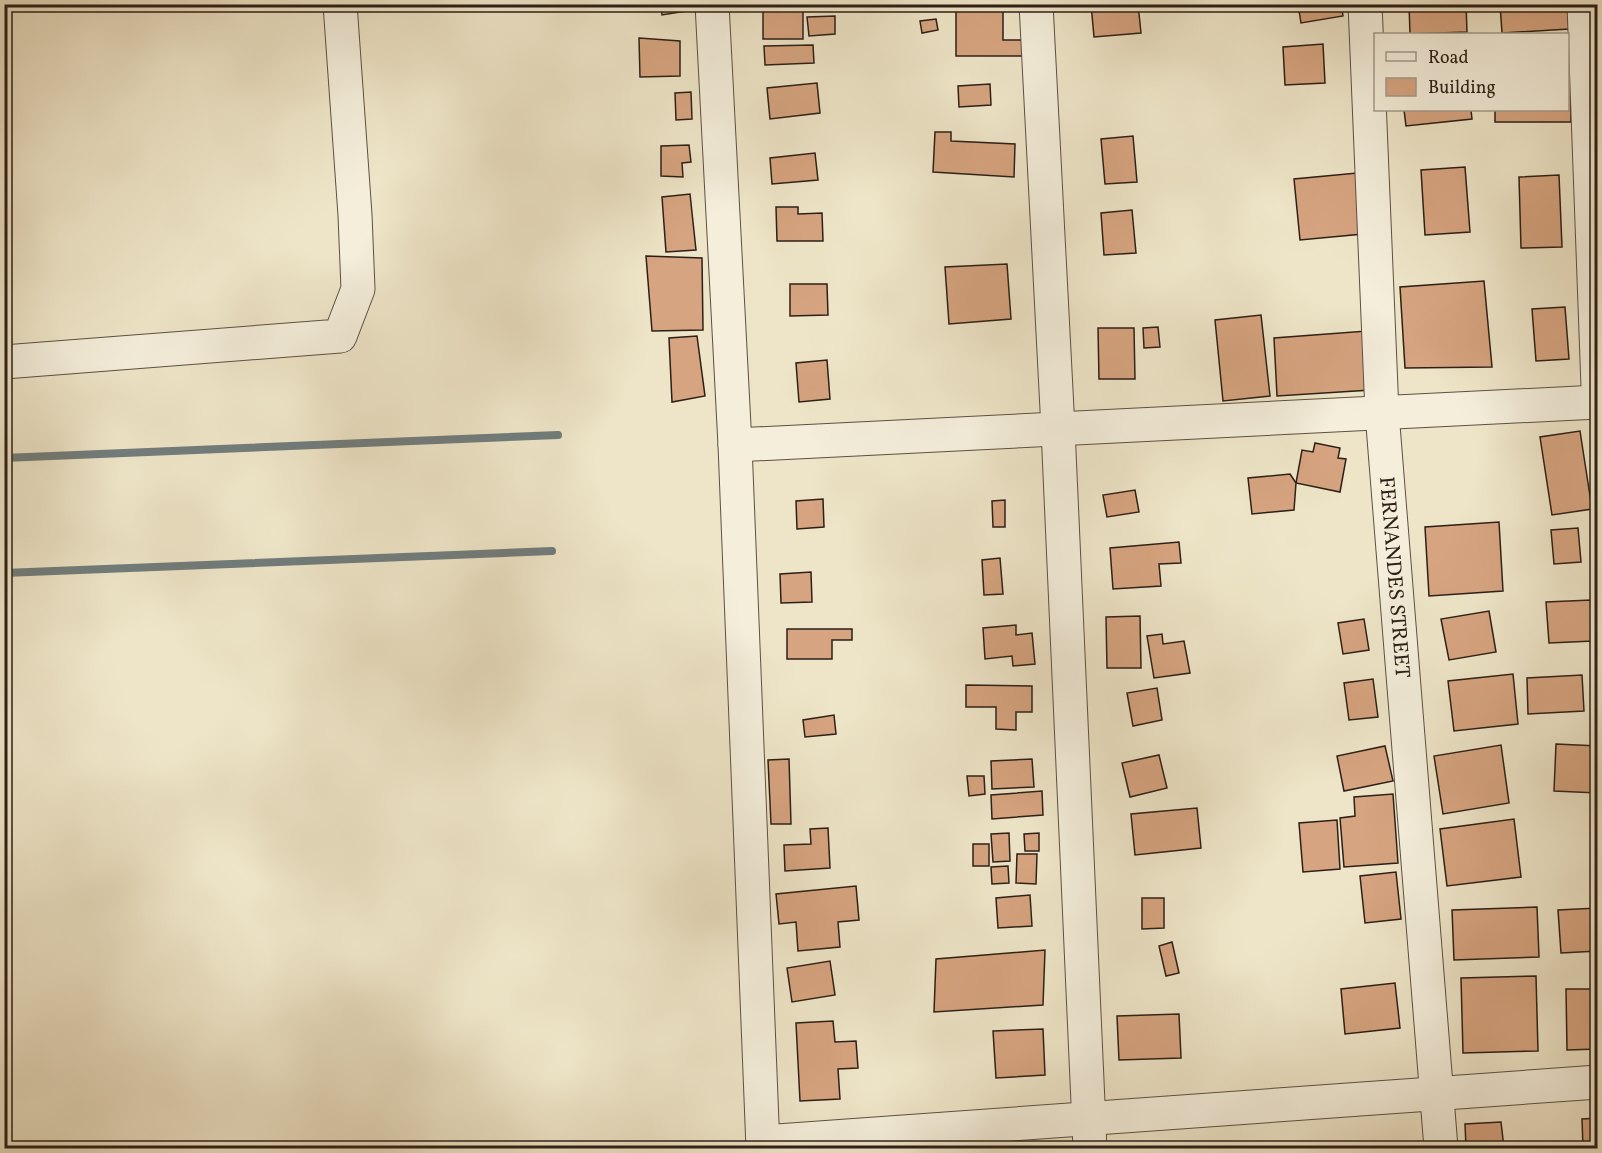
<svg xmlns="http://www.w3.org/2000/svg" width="1602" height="1153" font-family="Vollkorn,serif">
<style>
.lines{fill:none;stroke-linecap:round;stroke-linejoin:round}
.stream{stroke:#717d7d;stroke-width:8}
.building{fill:#d6a480;stroke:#2c1f17;stroke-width:1.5}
.minor-casing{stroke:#5c5043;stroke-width:35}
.minor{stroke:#f4eedb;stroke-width:33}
.labels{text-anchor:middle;stroke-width:4.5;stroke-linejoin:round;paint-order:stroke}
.street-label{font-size:21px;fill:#2c1f17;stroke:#f4eedb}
</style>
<rect width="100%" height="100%" fill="#eee5c8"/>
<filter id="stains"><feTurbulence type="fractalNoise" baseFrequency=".00333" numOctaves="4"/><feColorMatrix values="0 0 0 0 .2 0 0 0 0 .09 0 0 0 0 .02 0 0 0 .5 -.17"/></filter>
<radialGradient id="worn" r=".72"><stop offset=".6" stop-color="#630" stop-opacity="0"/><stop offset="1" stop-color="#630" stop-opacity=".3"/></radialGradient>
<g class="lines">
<g class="stream">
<path d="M4 458 558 435"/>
<path d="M4 573 552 551"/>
</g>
</g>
<g class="building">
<path d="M661 4H692V10L662 15Z"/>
<path d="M1091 4H1138L1141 33 1094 37Z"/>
<path d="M1298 4H1341L1343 16 1301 23Z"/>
<path d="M1409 4H1466L1467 32 1410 34Z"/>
<path d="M1500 4H1567L1569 29 1502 33Z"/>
<rect x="763" y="5" width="40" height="34"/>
<path d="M956 6 1003 7V40H1029V56H956Z"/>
<path d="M835 16V34L809 36 807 17Z"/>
<path d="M936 19 938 30 922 33 920 21Z"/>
<path d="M639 38 680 41V76L640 77Z"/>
<path d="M1323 44 1325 83 1285 85 1283 47Z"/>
<path d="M813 45 814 63 765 65 764 46Z"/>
<path d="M1568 60H1571V122H1495V110H1568Z"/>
<path d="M817 83 820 113 770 119 767 88Z"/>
<path d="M990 84 991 105 959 107 958 86Z"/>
<path d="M691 92 692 119 676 120 675 93Z"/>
<path d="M1404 110H1471L1472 119 1406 126Z"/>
<path d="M935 132H951V141L1015 144 1014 177 933 172Z"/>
<path d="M1133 136 1137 182 1105 184 1101 139Z"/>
<path d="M689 145 691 162 682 163 683 177 661 176V146Z"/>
<path d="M815 153 818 180 772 184 770 158Z"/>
<path d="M1465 167 1470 232 1425 235 1421 170Z"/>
<path d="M1357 173 1363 234 1300 240 1294 179Z"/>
<path d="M1559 175 1562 247 1521 248 1519 177Z"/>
<path d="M690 194 696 250 666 252 662 197Z"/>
<path d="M776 207H798V214L822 213 823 241H777Z"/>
<path d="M1132 210 1136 253 1104 255 1101 213Z"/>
<path d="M646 256 702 258 703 330 652 331Z"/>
<path d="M1007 264 1011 319 949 324 945 267Z"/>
<path d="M1484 281 1492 367 1405 368 1400 287Z"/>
<path d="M790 284H827L828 315 790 316Z"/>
<path d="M1565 307 1569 359 1536 361 1532 309Z"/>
<path d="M1261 315 1270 396 1223 401 1215 320Z"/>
<path d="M1158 327 1160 347 1144 348 1143 328Z"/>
<path d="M1098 328H1134L1135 379H1099Z"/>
<path d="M1367 331 1371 390 1277 396 1274 338Z"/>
<path d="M697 336 705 396 672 402 669 338Z"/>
<path d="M827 360 830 399 799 402 796 363Z"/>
<path d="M1580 431 1592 509 1552 515 1540 437Z"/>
<path d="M1315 443 1340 448 1338 458 1346 459 1340 492 1296 483 1302 450 1313 452Z"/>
<path d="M1290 474 1296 483 1294 510 1252 514 1248 478Z"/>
<path d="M1135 490 1139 512 1107 517 1103 495Z"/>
<path d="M823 499 824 527 797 529 796 501Z"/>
<path d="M1005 500V527H993L992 501Z"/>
<path d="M1499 522 1503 591 1429 596 1425 527Z"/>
<path d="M1578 528 1581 562 1554 564 1551 530Z"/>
<path d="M1179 542 1181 563 1159 564 1161 586 1113 589 1110 548Z"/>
<path d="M1000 558 1003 594 984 595 982 560Z"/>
<path d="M811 572 812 602 781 603 780 574Z"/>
<path d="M1591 600 1593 641 1549 643 1546 602Z"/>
<path d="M1489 611 1496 652 1449 660 1441 619Z"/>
<path d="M1140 616 1141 668H1107L1106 617Z"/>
<path d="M1364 619 1369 650 1343 654 1338 623Z"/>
<path d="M1016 625V635L1032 633 1035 664 1013 666 1012 656 985 659 983 628Z"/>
<path d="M787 629H852V640H832V659H787Z"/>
<path d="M1162 634 1163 644 1184 641 1190 673 1154 678 1147 636Z"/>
<path d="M1513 674 1518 724 1454 731 1448 681Z"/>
<path d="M1582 675 1584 711 1528 714 1527 678Z"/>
<path d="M1373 679 1378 717 1349 720 1344 683Z"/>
<path d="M966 685 1032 686V712H1016V730L996 729V707H966Z"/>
<path d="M1157 688 1162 720 1133 726 1127 693Z"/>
<path d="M834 715 836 734 805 737 803 720Z"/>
<path d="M1556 744 1598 746V793L1554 791Z"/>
<path d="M1501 745 1509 803 1443 814 1434 756Z"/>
<path d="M1385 746 1393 781 1344 791 1337 756Z"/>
<path d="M1159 755 1167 788 1130 797 1122 763Z"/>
<path d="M789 759 791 824H771L768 760Z"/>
<path d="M1032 759 1034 787 992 789 991 761Z"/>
<path d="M967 776H984L985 794 969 796Z"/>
<path d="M1042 791 1043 815 992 819 991 795Z"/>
<path d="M1393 794 1398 863 1344 867 1340 818 1355 816 1354 797Z"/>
<path d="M1197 808 1201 848 1135 855 1131 814Z"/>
<path d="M1514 819 1521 877 1447 886 1440 829Z"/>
<path d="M1337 820 1340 869 1303 872 1299 823Z"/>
<path d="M828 828 830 868 785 871 784 845 811 844 810 829Z"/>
<path d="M1009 833 1010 861 993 862 991 834Z"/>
<path d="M1039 833V851H1025L1024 834Z"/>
<rect x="973" y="844" width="16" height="22"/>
<path d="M1017 854H1037L1036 884 1016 883Z"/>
<path d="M1008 866 1009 883 992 884 991 867Z"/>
<path d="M1396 872 1401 919 1365 923 1360 876Z"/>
<path d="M856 886 859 920 838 922 840 947 798 951 796 922 779 924 776 894Z"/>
<path d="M1030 895 1032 926 998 928 996 898Z"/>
<path d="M1142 898H1164V928L1142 929Z"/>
<path d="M1537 907 1539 957 1454 960 1452 910Z"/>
<path d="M1598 908V951L1561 953 1558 910Z"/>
<path d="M1172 942 1179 973 1166 976 1159 946Z"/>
<path d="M1045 950 1043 1005 934 1012 936 959Z"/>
<path d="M830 961 835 995 792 1002 787 968Z"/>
<path d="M1536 976 1538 1051 1463 1053 1461 978Z"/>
<path d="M1395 983 1400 1028 1345 1034 1341 989Z"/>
<path d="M1566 989H1598V1049L1567 1050Z"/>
<path d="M1179 1014 1181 1058 1119 1060 1117 1016Z"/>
<path d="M833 1021 835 1042 856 1041 858 1068 838 1069 840 1099 800 1101 796 1023Z"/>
<path d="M1043 1029 1045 1075 996 1078 993 1031Z"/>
<path d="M1598 1118V1148H1583L1582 1119Z"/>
<path d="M1501 1122 1504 1148H1461L1466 1147 1465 1124Z"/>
</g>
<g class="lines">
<g class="minor-casing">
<g id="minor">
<path d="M712 4 735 445 763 1148"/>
<path d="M1036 4 1058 429 1090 1148"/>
<path id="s1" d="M1365 4 1382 413 1441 1148"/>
<path d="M1584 4 1598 387"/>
<path d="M4 362 340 336 358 289 355 215 340 4"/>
<path d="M735 445 1598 402"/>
<path d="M763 1142 1598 1082"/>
</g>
</g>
<use href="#minor" class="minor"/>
</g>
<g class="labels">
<g class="street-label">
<text dy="7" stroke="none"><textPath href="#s1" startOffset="574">FERNANDES STREET</textPath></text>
</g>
</g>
<rect width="1602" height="1153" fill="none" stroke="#eee5c8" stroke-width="24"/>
<rect x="6" y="6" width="1590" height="1141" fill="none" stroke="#2c1f17" stroke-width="3"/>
<rect x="12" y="12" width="1578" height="1129" fill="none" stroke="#2c1f17" stroke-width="1.5"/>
<rect x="1374" y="33" width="195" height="78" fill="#f4eedb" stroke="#a49b8d" stroke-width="1.5"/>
<rect x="1386" y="52" width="30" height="9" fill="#f4eedb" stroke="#a49b8d" stroke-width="1.5"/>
<text x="1428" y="63" font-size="18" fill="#2c1f17">Road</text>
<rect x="1386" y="78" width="30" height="18" fill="#d6a480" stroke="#a49b8d" stroke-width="1.5"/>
<text x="1428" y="93" font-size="18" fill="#2c1f17">Building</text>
<rect width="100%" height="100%" filter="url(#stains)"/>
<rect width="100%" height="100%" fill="url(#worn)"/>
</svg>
